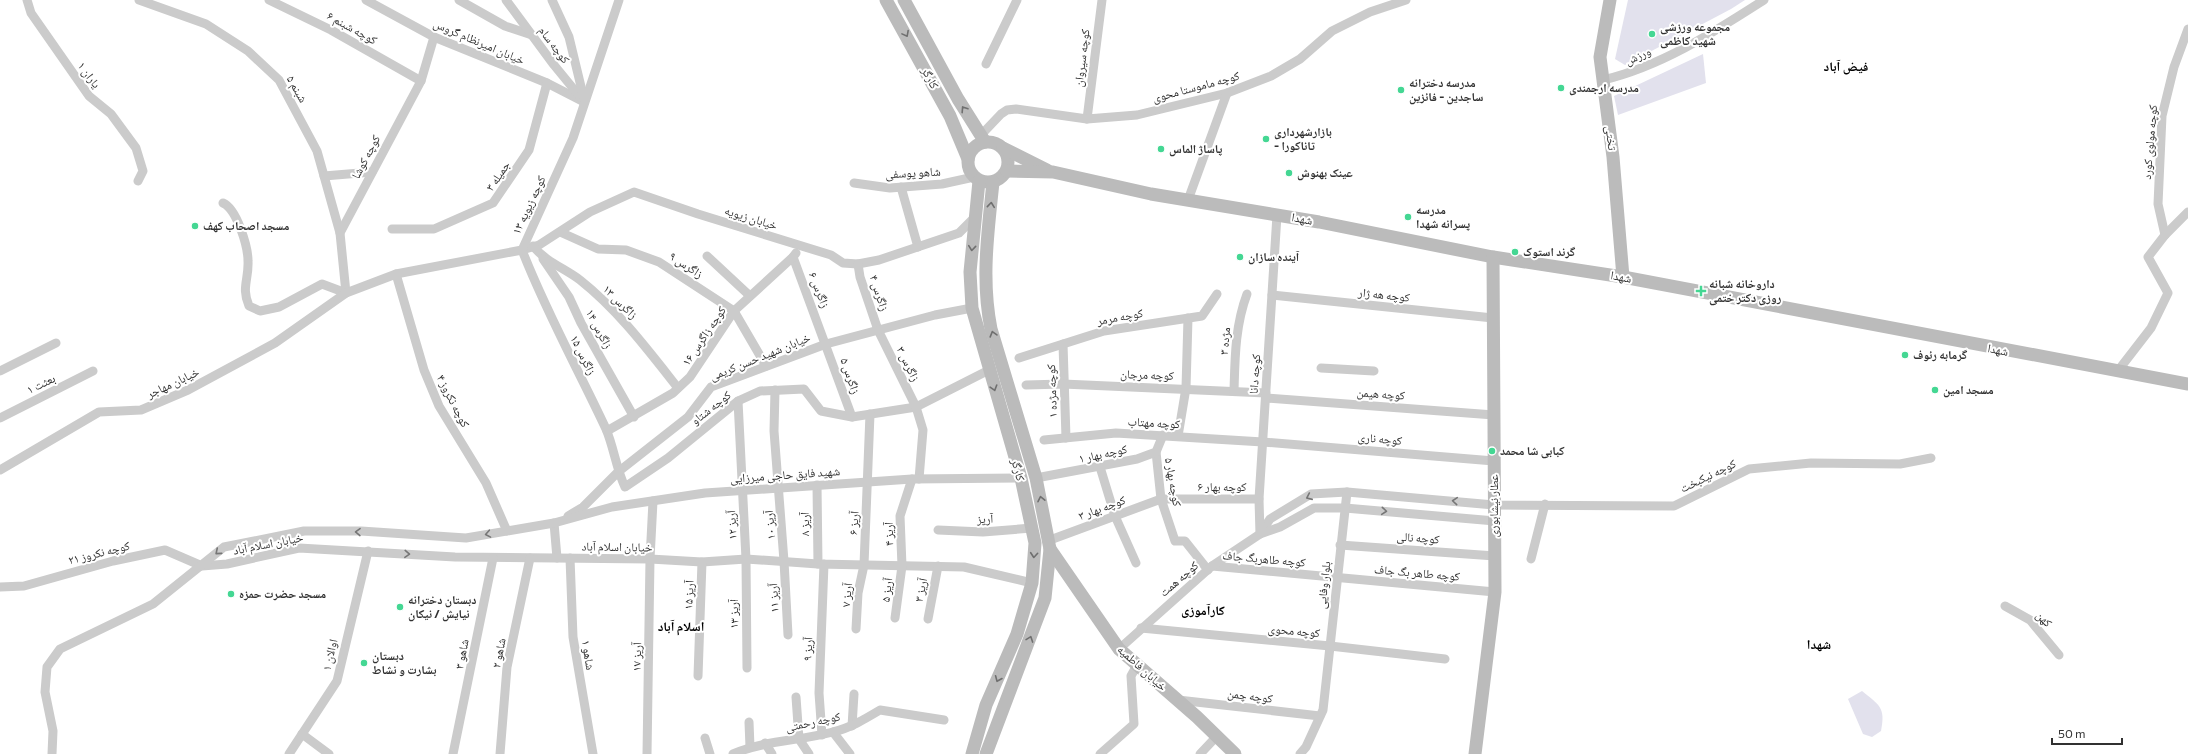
<svg xmlns="http://www.w3.org/2000/svg" width="2188" height="754" font-family="Commissioner,'Noto Naskh Arabic',sans-serif">
<style>
.green{fill:#e2e1ed}
.lines{fill:none;stroke-linecap:round;stroke-linejoin:round}
.street{stroke:#cbcbcb;stroke-width:9}
.secondary{stroke:#bbb;stroke-width:13}
.oneway{stroke:#6f6f6f}
.oneway2{stroke:#767676}
.poi-dot{fill:#44d793;stroke:#fff;stroke-width:1.5}
.labels{text-anchor:middle;stroke-width:4;stroke-linejoin:round;paint-order:stroke}
.poi-label{font-size:12px;font-weight:bold;fill:#313131;stroke:#fff;text-anchor:start}
.street-label{font-size:12px;fill:#313131;stroke:#fff}
.neighbourhood-label{font-size:13px;font-weight:bold;fill:#000;stroke:#fff}
</style>
<rect width="100%" height="100%" fill="#fff"/>
<g class="green">
<path d="M1628 0H1745L1731 9 1625 65 1615 59Z"/>
<path d="M1703 54 1706 83 1618 115 1614 96Z"/>
<path d="M1862 691C1879 705 1886 707 1881 731L1872 737 1863 734 1848 699Z"/>
</g>
<g class="lines">
<g class="street">
<path d="M27 0 31 13 89 96 111 114 136 148 143 171 138 181"/>
<path d="M139 0 206 24 248 51 279 80 317 151 340 233"/>
<path d="M269 0 331 30 421 81"/>
<path d="M366 0 434 37 547 83 584 102"/>
<path d="M459 0 505 26 532 35"/>
<path d="M506 0 554 65 581 98"/>
<path d="M552 0 569 37 584 99"/>
<path d="M986 64 1017 0"/>
<path d="M1603 80C1662 66 1714 32 1764 0"/>
<path d="M1087 119 1102 0"/>
<path d="M981 135 1001 114 1007 110 1016 109 1087 119 1137 115 1227 93 1271 76 1300 59 1332 31 1370 12 1406 0"/>
<path d="M324 176 372 172"/>
<path d="M854 183 890 188 942 184 974 177"/>
<path d="M901 187 918 247"/>
<path d="M1188 200 1227 93"/>
<path d="M223 203C237 209 248 247 248 261 249 279 241 288 249 306L260 311 279 307 322 284 346 293"/>
<path d="M975 217 959 233 879 260 858 264 843 263 831 255 698 214 634 192 590 212 539 245 522 250C546 312 578 369 606 429 614 448 616 468 625 487L668 458 738 401 760 391 804 389 821 411 852 417 916 407 989 370"/>
<path d="M392 229H434L493 203 529 150 547 83"/>
<path d="M560 232 598 249 626 250 659 262 734 311 766 366"/>
<path d="M2165 235 2158 204 2162 116 2174 67 2188 29"/>
<path d="M533 246C546 262 564 268 580 280 618 310 648 350 678 388"/>
<path d="M796 253 793 257 852 417"/>
<path d="M707 256 750 296"/>
<path d="M543 259 569 297 581 323 634 417"/>
<path d="M858 264 860 277 878 330 916 407 923 430 919 479"/>
<path d="M396 274 424 370 439 406 486 483 507 531"/>
<path d="M346 293 340 233 421 81 434 37"/>
<path d="M1272 295 1493 318"/>
<path d="M1063 344 1066 438"/>
<path d="M1019 358 1104 331 1202 316 1217 294"/>
<path d="M1321 368 1374 371"/>
<path d="M0 371 56 343"/>
<path d="M2117 372 2151 328 2168 293 2148 257 2165 235 2188 212"/>
<path d="M1026 385 1063 384 1266 393"/>
<path d="M775 390 774 431 784 561 788 635"/>
<path d="M1234 391C1235 358 1235 326 1247 294"/>
<path d="M1266 398 1494 415"/>
<path d="M738 401 746 559 747 668"/>
<path d="M0 418 93 371"/>
<path d="M607 431 673 393 690 377 734 311 793 257"/>
<path d="M1178 436 1186 388 1188 318"/>
<path d="M1044 440 1116 433 1263 442 1494 461"/>
<path d="M1156 452 1161 499 1175 541H1185L1208 570"/>
<path d="M1100 467 1115 516 1136 563"/>
<path d="M0 470 99 412 141 410 188 390 275 343 346 293 396 274 522 250 573 138 619 0"/>
<path d="M1036 478 1137 459 1156 452 1163 435"/>
<path d="M817 485 818 564"/>
<path d="M568 516 583 507 618 472 688 417 711 387 826 344 935 315 972 308"/>
<path d="M554 523 557 558"/>
<path d="M938 530 983 532 1032 528"/>
<path d="M1260 534 1270 519 1311 494 1347 492 1494 505 1674 506 1749 469 1811 463 1900 464 1931 458"/>
<path d="M1260 534 1259 499 1277 215"/>
<path d="M1050 540 1161 499H1259"/>
<path d="M1340 545 1495 556"/>
<path d="M570 558 573 637 593 754"/>
<path d="M1531 559 1545 504"/>
<path d="M1212 566 1495 592"/>
<path d="M0 587 24 586 113 561 165 550 202 566 227 564 299 548 455 557 650 559 702 562 746 559 818 564 964 567 1032 583"/>
<path d="M2005 606 2030 620 2059 655"/>
<path d="M895 618 902 566 900 516 912 479"/>
<path d="M928 619 938 566"/>
<path d="M1141 628 1330 646 1445 659"/>
<path d="M856 629 858 593 864 565 870 414"/>
<path d="M1119 649 1212 566 1260 534 1280 527 1314 508H1345L1495 521"/>
<path d="M698 676 702 562"/>
<path d="M796 697 799 739 809 754"/>
<path d="M1178 700 1320 716"/>
<path d="M749 722 750 747"/>
<path d="M852 726 854 694"/>
<path d="M833 732 850 754"/>
<path d="M302 734 329 754"/>
<path d="M822 735 819 693 824 564"/>
<path d="M705 738 710 754"/>
<path d="M765 743 772 754"/>
<path d="M52 754 53 731 45 692 47 667 60 649 153 604 224 547 304 531H361L466 538 554 523 612 507 705 493 912 479 1021 478"/>
<path d="M289 754 337 681 368 551"/>
<path d="M453 754 493 558"/>
<path d="M500 754 507 667 530 558"/>
<path d="M647 754 650 559 653 501"/>
<path d="M733 754C766 740 799 741 833 732 850 728 865 719 880 710L944 720"/>
<path d="M1100 754 1134 724 1131 676 1137 665"/>
<path d="M1200 754 1217 736"/>
<path d="M1300 754 1306 747 1323 710 1347 492"/>
</g>
<g class="secondary">
<path d="M886 0 950 116 968 159"/>
<path d="M904 0 958 99 985 142"/>
<path d="M1610 0 1600 57 1613 157 1623 277"/>
<circle cx="988" cy="162" r="20"/>
<path d="M1003 148 1047 170"/>
<path d="M1007 171 1053 172 1151 194 1319 222 1493 257 1623 277 2188 384"/>
<path d="M1050 549 1119 649 1197 717 1235 754"/>
<path d="M972 754 986 705 1017 634 1032 583 1035 543 1021 478 972 308 970 272 979 181"/>
<path d="M986 754 1045 598 1050 549 1036 478 991 329C981 279 988 232 993 182"/>
<path d="M1475 754 1495 592 1493 257"/>
</g>
</g>
<defs><path id="oneway-chevron" d="M-2-3.5L2.5 0L-2 3.5" fill="none" stroke-width="1.6" stroke-linecap="round" stroke-linejoin="round"/></defs>
<g class="oneway">
<use href="#oneway-chevron" transform="translate(906 34) rotate(62)"/>
<use href="#oneway-chevron" transform="translate(964 109) rotate(-123)"/>
<use href="#oneway-chevron" transform="translate(991 205) rotate(-84)"/>
<use href="#oneway-chevron" transform="translate(972 248) rotate(96)"/>
<use href="#oneway-chevron" transform="translate(993 334) rotate(-106)"/>
<use href="#oneway-chevron" transform="translate(994 388) rotate(73)"/>
<use href="#oneway-chevron" transform="translate(1041 499) rotate(-102)"/>
<use href="#oneway-chevron" transform="translate(1034 555) rotate(95)"/>
<use href="#oneway-chevron" transform="translate(1030 639) rotate(-70)"/>
<use href="#oneway-chevron" transform="translate(998 679) rotate(113)"/>
</g>
<g class="oneway2">
<use href="#oneway-chevron" transform="translate(1309 497) rotate(156)"/>
<use href="#oneway-chevron" transform="translate(1455 501) rotate(-175)"/>
<use href="#oneway-chevron" transform="translate(1384 511) rotate(5)"/>
<use href="#oneway-chevron" transform="translate(358 532) rotate(-179)"/>
<use href="#oneway-chevron" transform="translate(488 534) rotate(170)"/>
<use href="#oneway-chevron" transform="translate(218 552) rotate(140)"/>
<use href="#oneway-chevron" transform="translate(407 554) rotate(3)"/>
</g>
<g class="poi-dot">
<circle cx="1652" cy="34" r="4"/>
<circle cx="1561" cy="88" r="4"/>
<circle cx="1401" cy="90" r="4"/>
<circle cx="1266" cy="139" r="4"/>
<circle cx="1161" cy="149" r="4"/>
<circle cx="1289" cy="173" r="4"/>
<circle cx="1408" cy="217" r="4"/>
<circle cx="195" cy="226" r="4"/>
<circle cx="1515" cy="252" r="4"/>
<circle cx="1240" cy="257" r="4"/>
<path d="M1699 285h4v4h4v4h-4v4h-4v-4h-4v-4h4z"/>
<circle cx="1905" cy="355" r="4"/>
<circle cx="1935" cy="390" r="4"/>
<circle cx="1492" cy="451" r="4"/>
<circle cx="231" cy="594" r="4"/>
<circle cx="400" cy="607" r="4"/>
<circle cx="364" cy="663" r="4"/>
</g>
<g class="labels">
<g class="poi-label">
<text x="1660" y="31">مجموعه ورزشی<tspan x="1660" dy="14">شهید کاظمی</tspan></text>
<text x="1409" y="87">مدرسه دخترانه<tspan x="1409" dy="14">ساجدین - فائزین</tspan></text>
<text x="1569" y="92">مدرسه ارجمندی</text>
<text x="1274" y="136">بازارشهرداری<tspan x="1274" dy="14">- تاناکورا</tspan></text>
<text x="1169" y="153">پاساژ الماس</text>
<text x="1297" y="177">عینک بهنوش</text>
<text x="1416" y="214">مدرسه<tspan x="1416" dy="14">پسرانه شهدا</tspan></text>
<text x="203" y="230">مسجد اصحاب کهف</text>
<text x="1523" y="256">گرند استوک</text>
<text x="1248" y="261">آینده سازان</text>
<text x="1709" y="288">داروخانه شبانه<tspan x="1709" dy="14">روزی دکتر ختمی</tspan></text>
<text x="1913" y="359">گرمابه رئوف</text>
<text x="1943" y="394">مسجد امین</text>
<text x="1500" y="455">کبابی شا محمد</text>
<text x="239" y="598">مسجد حضرت حمزه</text>
<text x="408" y="604">دبستان دخترانه<tspan x="408" dy="14">نیایش / نیکان</tspan></text>
<text x="372" y="660">دبستان<tspan x="372" dy="14">بشارت و نشاط</tspan></text>
</g>
<g class="street-label">
<text transform="translate(352 28) rotate(29)" y="4">کوچه شبنم ۶</text>
<text transform="translate(479 42) rotate(23)" y="4">خیابان امیرنظام گروس</text>
<text transform="translate(554 45) rotate(53)" y="4">کوچه سام</text>
<text transform="translate(1638 56) rotate(-24)" y="4">ورزش</text>
<text transform="translate(1082 58) rotate(-83)" y="4">کوچه سیروان</text>
<text transform="translate(89 75) rotate(53)" y="4">یاران ۱</text>
<text transform="translate(930 78) rotate(62)" y="4">کارگر</text>
<text transform="translate(1196 87) rotate(-15)" y="4">کوچه ماموستا محوی</text>
<text transform="translate(297 89) rotate(60)" y="4">شبنم ۵</text>
<text transform="translate(1611 138) rotate(83)" y="4">تختی</text>
<text transform="translate(2150 142) rotate(-85)" y="4">کوچه مولوی کورد</text>
<text transform="translate(366 157) rotate(-62)" y="4">کوچه کوشا</text>
<text transform="translate(913 173) rotate(-3)" y="4">شاهو یوسفی</text>
<text transform="translate(498 176) rotate(-56)" y="4">جمیله ۳</text>
<text transform="translate(529 205) rotate(-65)" y="4">کوچه زیویه ۱۳</text>
<text transform="translate(751 218) rotate(17)" y="4">خیابان زیویه</text>
<text transform="translate(1302 219) rotate(10)" y="4">شهدا</text>
<text transform="translate(686 265) rotate(33)" y="4">زاگرس ۹</text>
<text transform="translate(1621 277) rotate(10)" y="4">شهدا</text>
<text transform="translate(819 290) rotate(69)" y="4">زاگرس ۶</text>
<text transform="translate(879 293) rotate(72)" y="4">زاگرس ۴</text>
<text transform="translate(1384 295) rotate(6)" y="4">کوچه هه ژار</text>
<text transform="translate(620 302) rotate(44)" y="4">زاگرس ۱۳</text>
<text transform="translate(1120 317) rotate(-10)" y="4">کوچه مرمر</text>
<text transform="translate(599 329) rotate(62)" y="4">زاگرس ۱۴</text>
<text transform="translate(704 336) rotate(-56)" y="4">کوچه زاگرس ۱۶</text>
<text transform="translate(1225 341) rotate(-85)" y="4">مژده ۳</text>
<text transform="translate(1998 350) rotate(11)" y="4">شهدا</text>
<text transform="translate(583 355) rotate(64)" y="4">زاگرس ۱۵</text>
<text transform="translate(760 357) rotate(-22)" y="4">خیابان شهید حسن کریمی</text>
<text transform="translate(908 364) rotate(64)" y="4">زاگرس ۳</text>
<text transform="translate(1255 374) rotate(-86)" y="4">کوچه دانا</text>
<text transform="translate(1147 375) rotate(2)" y="4">کوچه مرجان</text>
<text transform="translate(850 376) rotate(71)" y="4">زاگرس ۵</text>
<text transform="translate(173 383) rotate(-25)" y="4">خیابان مهاجر</text>
<text transform="translate(41 384) rotate(-26)" y="4">بعثت ۱</text>
<text transform="translate(1052 391) rotate(-92)" y="4">کوچه مژده ۱</text>
<text transform="translate(1381 394) rotate(4)" y="4">کوچه هیمن</text>
<text transform="translate(453 401) rotate(63)" y="4">کوچه نکروز ۴</text>
<text transform="translate(711 408) rotate(-38)" y="4">کوچه شتاو</text>
<text transform="translate(1154 423) rotate(3)" y="4">کوچه مهتاب</text>
<text transform="translate(1380 439) rotate(5)" y="4">کوچه ناری</text>
<text transform="translate(1103 454) rotate(-12)" y="4">کوچه بهار ۱</text>
<text transform="translate(1018 470) rotate(75)" y="4">کارگر</text>
<text transform="translate(785 475) rotate(-4)" y="4">شهید فایق حاجی میرزایی</text>
<text transform="translate(1708 476) rotate(-26)" y="4">کوچه نیکبخت</text>
<text transform="translate(1173 482) rotate(80)" y="4">کوچه بهار ۵</text>
<text x="1222" y="491">کوچه بهار ۶</text>
<text transform="translate(1494 506) rotate(-90)" y="4">عطار نیشابوری</text>
<text transform="translate(1102 508) rotate(-20)" y="4">کوچه بهار ۳</text>
<text transform="translate(985 519) rotate(-2)" y="4">آریز</text>
<text transform="translate(854 523) rotate(-87)" y="4">آریز ۶</text>
<text transform="translate(805 524) rotate(-91)" y="4">آریز ۸</text>
<text transform="translate(732 525) rotate(-93)" y="4">آریز ۱۲</text>
<text transform="translate(770 525) rotate(-95)" y="4">آریز ۱۰</text>
<text transform="translate(889 534) rotate(-91)" y="4">آریز ۴</text>
<text transform="translate(1418 538) rotate(4)" y="4">کوچه نالی</text>
<text transform="translate(268 544) rotate(-11)" y="4">خیابان اسلام آباد</text>
<text transform="translate(617 547) rotate(1)" y="4">خیابان اسلام آباد</text>
<text transform="translate(99 553) rotate(-14)" y="4">کوچه نکروز ۲۱</text>
<text transform="translate(1264 559) rotate(5)" y="4">کوچه طاهربگ جاف</text>
<text transform="translate(1417 573) rotate(5)" y="4">کوچه طاهر بگ جاف</text>
<text transform="translate(1179 579) rotate(-41)" y="4">کوچه همت</text>
<text transform="translate(1324 585) rotate(-84)" y="4">بلوار وفایی</text>
<text transform="translate(887 590) rotate(-83)" y="4">آریز ۵</text>
<text transform="translate(921 590) rotate(-79)" y="4">آریز ۳</text>
<text transform="translate(689 595) rotate(-87)" y="4">آریز ۱۵</text>
<text transform="translate(847 595) rotate(-84)" y="4">آریز ۷</text>
<text transform="translate(774 598) rotate(-93)" y="4">آریز ۱۱</text>
<text transform="translate(734 614) rotate(-90)" y="4">آریز ۱۳</text>
<text transform="translate(2044 619) rotate(46)" y="4">کهن</text>
<text transform="translate(1294 631) rotate(5)" y="4">کوچه محوی</text>
<text transform="translate(808 649) rotate(-88)" y="4">آریز ۹</text>
<text transform="translate(499 653) rotate(-79)" y="4">شاهو ۲</text>
<text transform="translate(462 654) rotate(-79)" y="4">شاهو ۳</text>
<text transform="translate(330 655) rotate(-77)" y="4">اوالان ۱</text>
<text transform="translate(588 655) rotate(81)" y="4">شاهو ۱</text>
<text transform="translate(637 657) rotate(-89)" y="4">آریز ۱۷</text>
<text transform="translate(1142 668) rotate(42)" y="4">خیابان فاطمیه</text>
<text transform="translate(1250 696) rotate(7)" y="4">کوچه چمن</text>
<text transform="translate(813 722) rotate(-12)" y="4">کوچه رحمتی</text>
</g>
<g class="neighbourhood-label">
<text x="1846" y="71">فیض آباد</text>
<text x="1203" y="615">کارآموزی</text>
<text x="681" y="631">اسلام آباد</text>
<text x="1819" y="649">شهدا</text>
</g>
</g>
<path d="M2052 738v6h70v-6" fill="none" stroke="#313131" stroke-width="2"/>
<text x="2058" y="738" font-size="12" fill="#313131" stroke="#ffffff" stroke-width="3" paint-order="stroke">50 m</text>
</svg>
